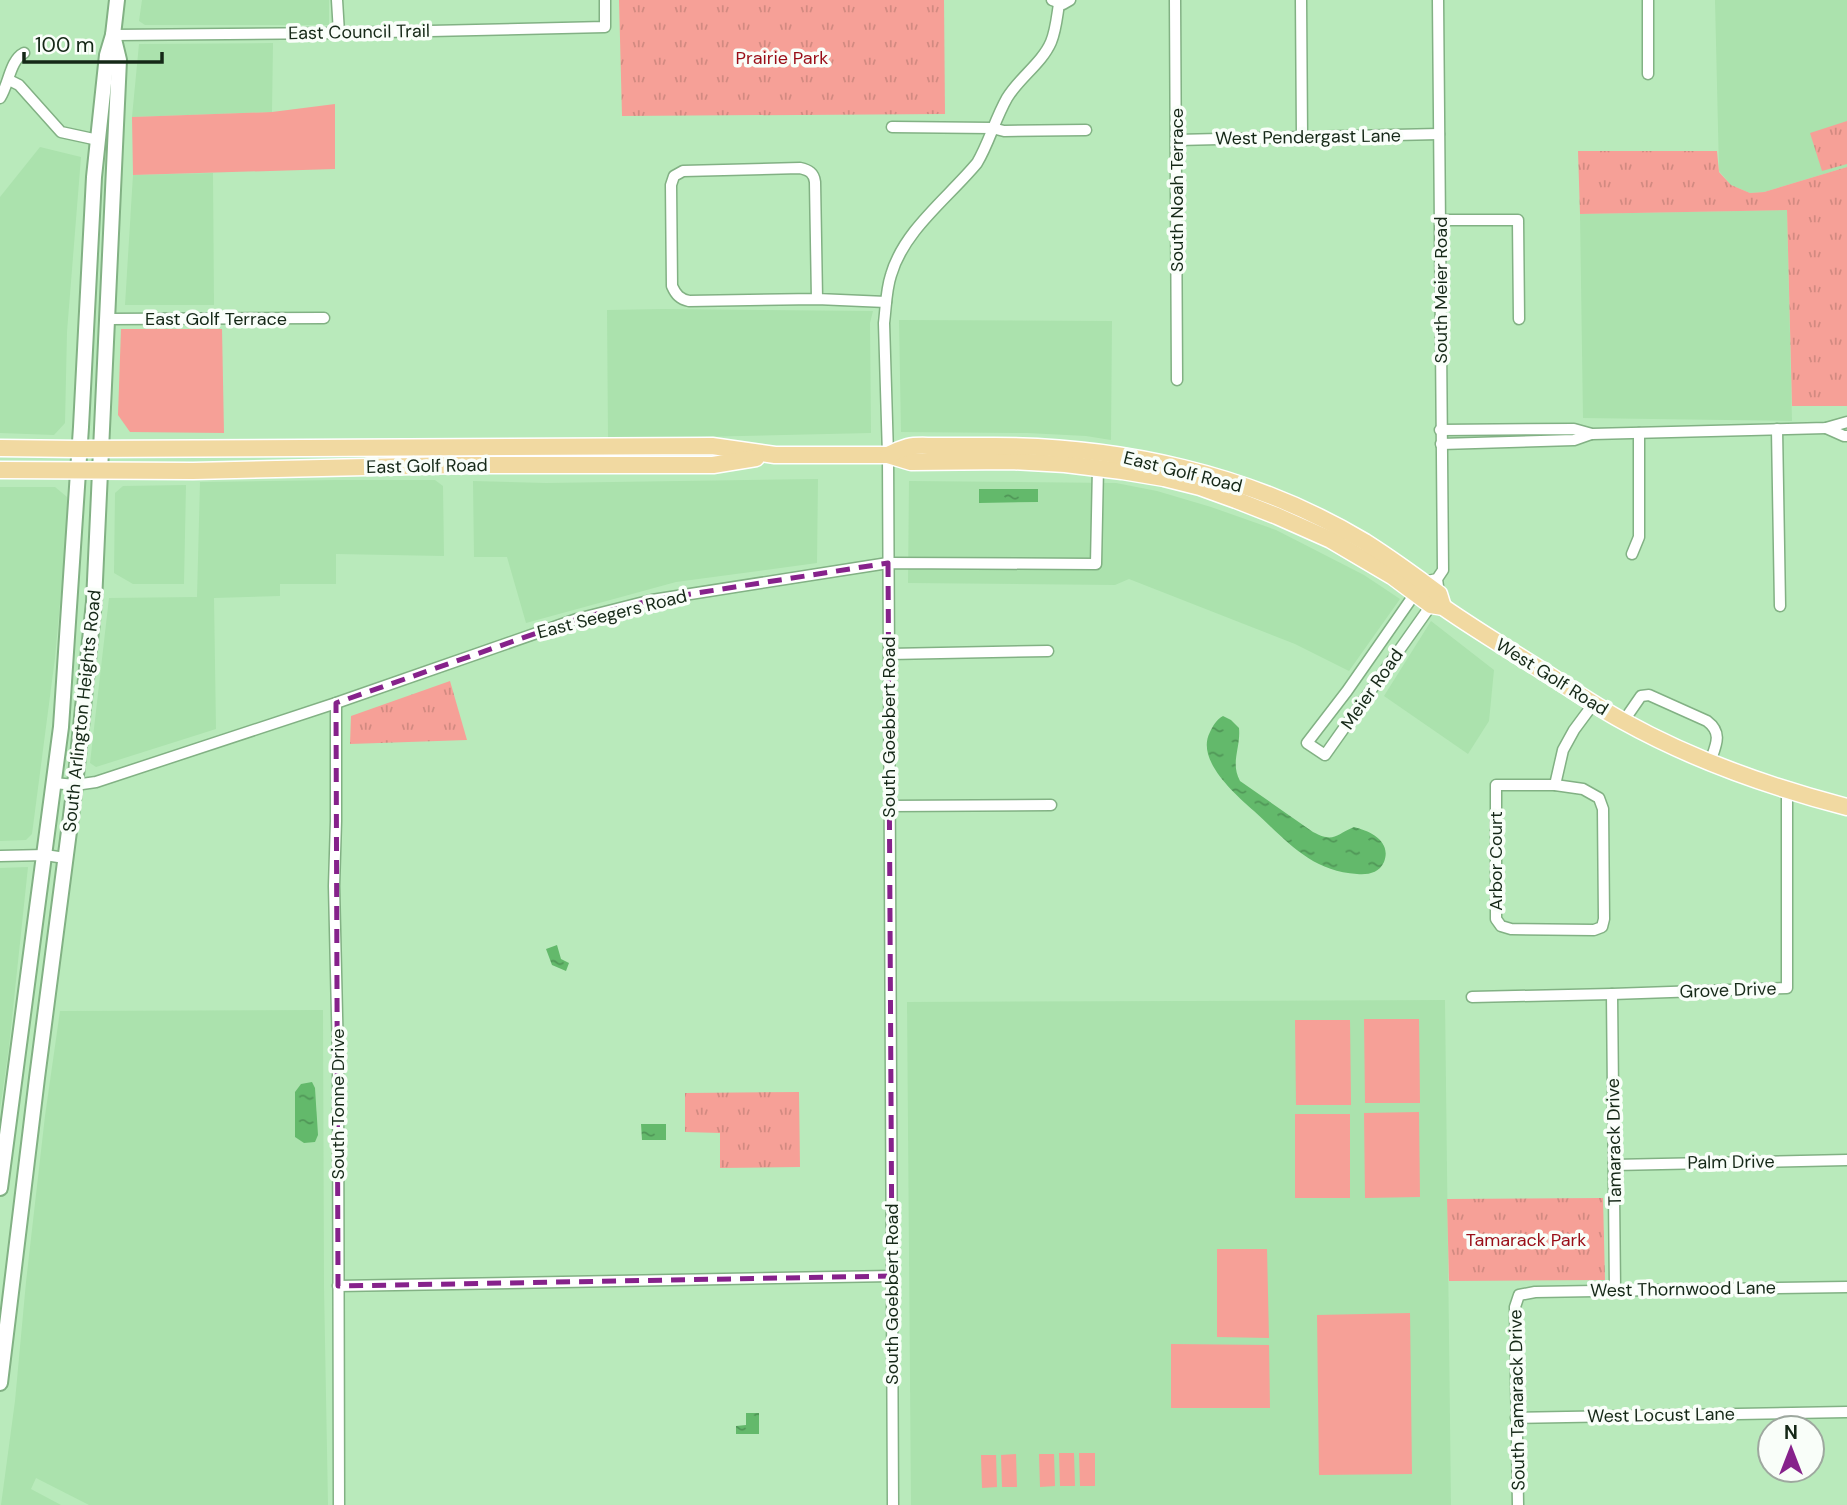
<svg xmlns="http://www.w3.org/2000/svg" width="1847" height="1505" font-family="'DM Sans',sans-serif">
<style>
.built{fill:#abe2ad}
.green{fill:#f6a097}
.park{fill:url(#park-tufts)}
.water{fill:url(#water-ripples)}
.lines{fill:none;stroke-linecap:round;stroke-linejoin:round}
.minor-casing{stroke:#82b184;stroke-width:13}
.secondary-casing{stroke:#82b184;stroke-width:18}
.primary-casing{stroke:#fff;stroke-width:19}
.minor{stroke:#fff;stroke-width:10}
.secondary{stroke:#fff;stroke-width:14}
.primary{stroke:#f1d9a1;stroke-width:16}
.marked{fill:none;stroke:#86228b;stroke-width:5;stroke-dasharray:14 9;stroke-linejoin:round}
.labels{text-anchor:middle;stroke-width:7;stroke-linejoin:round;paint-order:stroke}
.street-label{font-size:18px;fill:#152817;stroke:#f9fef9}
.park-label{font-size:18px;fill:#990d17;stroke:#f9fef9}
</style>
<defs>
<pattern id="park-tufts" width="24" height="20" patternUnits="userSpaceOnUse" patternTransform="scale(1.75)"><rect width="24" height="20" fill="#f6a097"/><path d="M3 7l-1-3M5 7V3M7 7l1-3M15 17l-1-3M17 17v-4M19 17l1-3" fill="none" stroke="#d28a81"/></pattern>
<pattern id="water-ripples" width="26" height="14" patternUnits="userSpaceOnUse" patternTransform="scale(1.75)"><rect width="26" height="14" fill="#63b96b"/><path d="M2 4q2-2 4 0t4 0M15 11q2-2 4 0t4 0" fill="none" stroke="#509657"/></pattern>
</defs>
<rect width="100%" height="100%" fill="#b9eabb"/>
<g class="built">
<path d="M142 0H329V25H145L139 21Z"/>
<path d="M1715 0H1847V167L1764 192 1750 193 1731 185 1719 171Z"/>
<path d="M273 43 272 112 132 117 139 44Z"/>
<path d="M40 147 81 157 67 332 65 423 54 435 0 433V197Z"/>
<path d="M213 173 214 305H125L133 175Z"/>
<path d="M1787 210 1792 421 1583 418 1580 214Z"/>
<path d="M664 309 873 311 870 323 871 433 608 439 607 310Z"/>
<path d="M899 320 1112 321 1111 440 1086 436 1027 433 901 432Z"/>
<path d="M818 479 817 563 676 582 526 623 507 557H474L473 481 546 483Z"/>
<path d="M335 480H435L443 486 444 556 336 554V584H280V596L214 598 216 729 96 767 90 763 109 598 197 597 200 482Z"/>
<path d="M909 481 1116 483 1157 491 1211 507 1276 530 1364 575 1400 599 1349 671 1295 644 1129 579 1115 585 908 583Z"/>
<path d="M186 485 184 584H133L114 573 115 493 123 486Z"/>
<path d="M0 487H55L67 497V527L55 658 32 834 26 840 0 841Z"/>
<path d="M1431 621 1494 670 1489 721 1468 754 1384 696Z"/>
<path d="M28 867 9 1047 0 1110V868Z"/>
<path d="M1445 1000 1451 1505H911L907 1002Z"/>
<path d="M323 1010 324 1287 328 1505H89L36 1478 31 1489 61 1505H1L15 1401 26 1282 45 1116 60 1011Z"/>
</g>
<g class="green">
<path d="M335 104V169L133 175 132 117 272 112Z"/>
<path d="M121 329H222L224 433 130 432 118 415Z"/>
<path d="M1364 1019H1419L1420 1103H1365Z"/>
<path d="M1295 1020H1350L1351 1105H1296Z"/>
<path d="M1419 1112 1420 1197 1365 1198 1364 1113Z"/>
<rect x="1295" y="1114" width="55" height="84"/>
<path d="M1217 1249H1267L1269 1338 1217 1337Z"/>
<path d="M1410 1313 1412 1474 1319 1475 1317 1315Z"/>
<path d="M1171 1344 1269 1345 1270 1408H1171Z"/>
<path d="M1059 1453H1074L1075 1486H1060Z"/>
<path d="M1079 1453H1095V1486H1080Z"/>
<path d="M1016 1454 1017 1487H1002L1001 1455Z"/>
<path d="M1039 1454H1054L1055 1486 1040 1487Z"/>
<path d="M981 1455H996L997 1487 982 1488Z"/>
</g>
<g class="park">
<path d="M619 0H944L945 114 622 116Z"/>
<path d="M1847 121V164L1822 171 1810 133Z"/>
<path d="M1578 151H1717L1719 172 1731 185 1750 193 1764 192 1847 167V406H1792L1787 210 1580 214Z"/>
<path d="M450 681 467 740 350 744 351 716Z"/>
<path d="M799 1092 800 1167 720 1168V1133L685 1132V1093Z"/>
<path d="M1603 1198 1605 1280 1449 1281 1447 1199Z"/>
</g>
<g class="water">
<path d="M979 489H1038V502L979 503Z"/>
<path d="M1223 716 1231 720 1239 728C1241 747 1230 763 1240 781L1313 832C1334 843 1335 835 1354 827 1370 831 1392 841 1384 862 1379 873 1368 875 1357 874 1310 871 1286 840 1254 811 1236 795 1195 760 1210 732 1213 726 1216 720 1223 716Z"/>
<path d="M557 945 561 959 569 963 566 971 552 965 546 949Z"/>
<path d="M312 1082 315 1088 318 1135 315 1142 304 1143 295 1137V1092L301 1084Z"/>
<path d="M641 1124H666V1140H642Z"/>
<path d="M746 1413H759V1434H736V1426L746 1425Z"/>
</g>
<g class="lines">
<g class="minor-casing">
<g id="minor">
<path d="M337 0 339 33"/>
<path d="M1052 0 1063 4 1070 0"/>
<path d="M1175 0 1177 380"/>
<path d="M1301 0 1302 136"/>
<path d="M1648 0V74"/>
<path d="M113 35 339 33 605 27V0"/>
<path d="M9 80 19 85 61 132 98 140"/>
<path d="M0 98C9 84 10 60 24 53"/>
<path d="M892 127 992 128 1004 131 1086 130"/>
<path d="M1177 140 1439 134"/>
<path d="M1441 220H1518L1519 319"/>
<path d="M817 299 815 182C814 173 809 170 800 168L683 171 674 176 671 185 672 286C676 295 680 299 689 301L817 299 886 302"/>
<path d="M108 319 324 318"/>
<path d="M1826 428 1844 436H1847"/>
<path d="M1777 429 1780 606"/>
<path d="M1440 430 1574 429 1592 434 1826 428 1847 422"/>
<path d="M1441 444 1574 440 1591 434"/>
<path d="M1632 554 1639 537V433"/>
<path d="M1437 579 1423 582 1347 691 1307 743 1325 755 1439 594 1437 579 1443 570C1440 380 1441 190 1438 0"/>
<path d="M889 654 1048 651"/>
<path d="M336 703V821L334 886 338 1057 339 1505"/>
<path d="M1623 722 1641 696 1649 695 1707 721C1723 733 1716 745 1710 762"/>
<path d="M54 783 75 785 96 782 336 703 577 619 652 600 888 563 1096 564 1098 467"/>
<path d="M1496 785H1555L1583 789 1599 798 1603 809 1604 919 1602 927 1594 930 1511 929 1501 926 1496 919Z"/>
<path d="M1555 785 1563 750 1574 730 1594 703"/>
<path d="M890 806 1051 805"/>
<path d="M0 856 45 855 65 858"/>
<path d="M1612 994 1615 1291"/>
<path d="M1472 997 1612 994 1787 988V791"/>
<path d="M1614 1165 1847 1160"/>
<path d="M338 1286 892 1276"/>
<path d="M1516 1418 1847 1412"/>
<path d="M893 1505 888 455 884 323C886 307 886 290 891 275 904 230 948 198 977 163 989 143 995 119 1007 98 1019 78 1042 63 1051 42 1056 30 1057 16 1059 4"/>
<path d="M1518 1505 1515 1307 1519 1295 1535 1292 1847 1287"/>
</g>
</g>
<g class="secondary-casing">
<g id="secondary">
<path d="M0 1188 61 727 81 427 94 177 107 55 113 35 117 0"/>
<path d="M0 1383 37 1078 75 785 94 602 119 60 113 35"/>
</g>
</g>
<g class="primary-casing">
<g id="primary">
<path d="M0 448 79 449 712 446 775 455H888L911 462 1011 461 1065 464 1122 471 1164 478 1200 487 1236 500 1277 516 1331 540 1392 576 1431 605 1443 607C1476 630 1511 651 1546 673 1571 689 1597 707 1623 721 1693 760 1770 787 1847 807"/>
<path d="M888 455C894 452 901 449 908 447 916 445 926 446 934 446 952 446 970 446 987 446 1119 445 1252 474 1365 542 1390 558 1415 576 1439 594L1443 607"/>
<path d="M0 470 193 471 457 465H713L756 458"/>
</g>
</g>
<use href="#minor" class="minor"/>
<use href="#secondary" class="secondary"/>
<use href="#primary" class="primary"/>
</g>
<path class="marked" d="M888 563 892 1276 338 1286 336 703 577 619 652 600Z"/>
<g class="labels">
<g class="street-label">
<text transform="translate(359 32) rotate(-1)" y="6">East Council Trail</text>
<text transform="translate(1308 137) rotate(-1)" y="6">West Pendergast Lane</text>
<text transform="translate(1177 190) rotate(-90)" y="6">South Noah Terrace</text>
<text transform="translate(1441 290) rotate(-90)" y="6">South Meier Road</text>
<text x="216" y="325">East Golf Terrace</text>
<text transform="translate(427 466) rotate(-1)" y="6">East Golf Road</text>
<text transform="translate(1183 472) rotate(14)" y="6">East Golf Road</text>
<text transform="translate(612 614) rotate(-14)" y="6">East Seegers Road</text>
<text transform="translate(1552 677) rotate(32)" y="6">West Golf Road</text>
<text transform="translate(1372 689) rotate(-55)" y="6">Meier Road</text>
<text transform="translate(82 711) rotate(-84)" y="6">South Arlington Heights Road</text>
<text transform="translate(889 727) rotate(-90)" y="6">South Goebbert Road</text>
<text transform="translate(1496 861) rotate(-90)" y="6">Arbor Court</text>
<text transform="translate(1728 990) rotate(-2)" y="6">Grove Drive</text>
<text transform="translate(338 1104) rotate(-90)" y="6">South Tonne Drive</text>
<text transform="translate(1614 1142) rotate(-91)" y="6">Tamarack Drive</text>
<text transform="translate(1731 1162) rotate(-1)" y="6">Palm Drive</text>
<text transform="translate(1683 1289) rotate(-1)" y="6">West Thornwood Lane</text>
<text transform="translate(892 1294) rotate(-90)" y="6">South Goebbert Road</text>
<text transform="translate(1517 1400) rotate(-91)" y="6">South Tamarack Drive</text>
<text transform="translate(1661 1415) rotate(-1)" y="6">West Locust Lane</text>
</g>
<g class="park-label">
<text x="782" y="64">Prairie Park</text>
<text x="1526" y="1246">Tamarack Park</text>
</g>
</g>
<g transform="translate(1791 1449)"><circle r="33" fill="#f9fef9" stroke="#9ea89f" stroke-width="2"/>
<path d="M0-5L12 26L0 18L-12 26Z" fill="#86228b"/>
<text y="-10" font-size="19" font-weight="bold" text-anchor="middle" fill="#152817">N</text>
</g>
<path d="M24 52v10h138v-10" fill="none" stroke="#152817" stroke-width="3.5"/>
<text x="35" y="52" font-size="21" fill="#152817" stroke="#f9fef9" stroke-width="5" paint-order="stroke">100 m</text>
</svg>
